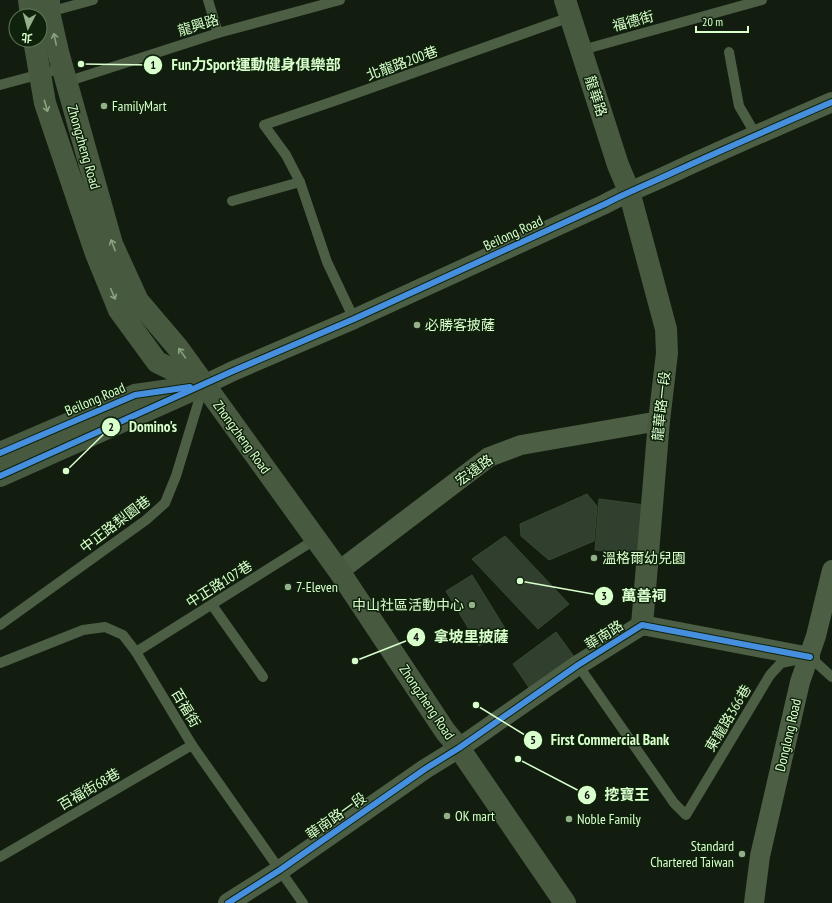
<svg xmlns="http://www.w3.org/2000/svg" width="832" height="903" font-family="'PT Sans Narrow','Noto Sans TC',sans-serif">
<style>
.building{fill:#313f2e;stroke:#364932}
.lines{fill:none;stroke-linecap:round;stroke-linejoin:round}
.lane{stroke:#4c5e44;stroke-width:10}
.street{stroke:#4c5e44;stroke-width:20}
.secondary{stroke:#47593f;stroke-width:22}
.cycleway-casing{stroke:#0f220b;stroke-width:8}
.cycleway{stroke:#468fdf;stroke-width:6}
.oneway{stroke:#89a47f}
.poi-dot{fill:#93b08b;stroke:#0f220b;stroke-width:1.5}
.labels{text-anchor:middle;stroke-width:3;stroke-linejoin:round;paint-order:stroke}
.street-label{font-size:14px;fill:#d9ffcd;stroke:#0f220b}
.poi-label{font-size:14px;fill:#d9ffcd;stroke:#0f220b;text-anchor:start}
.leader{fill:none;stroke:#d9ffcd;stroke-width:1.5}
.callout-dot{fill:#d9ffcd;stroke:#0f220b;stroke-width:1.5}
.mark-label{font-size:12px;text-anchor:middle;font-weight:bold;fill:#111}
.callout-label{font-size:15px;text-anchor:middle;font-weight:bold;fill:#d9ffcd;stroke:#0f220b;stroke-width:3;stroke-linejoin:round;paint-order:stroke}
</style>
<rect width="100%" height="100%" fill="#121d10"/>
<g class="building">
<path d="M587 494 597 506 594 541 549 560 521 536 520 524Z"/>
<path d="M599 499 645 505 641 555 595 550Z"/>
<path d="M505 536 569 604 538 629 472 559Z"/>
<path d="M472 575 506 630 479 646 446 591Z"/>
<path d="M556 632 575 658 530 689 513 664Z"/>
</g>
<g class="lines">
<g class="lane">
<path d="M208 0 218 33"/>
<path d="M49 12 93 0"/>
<path d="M582 50 762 0"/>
<path d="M729 52 739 106 756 135"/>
<path d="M66 82 218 33 340 0"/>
<path d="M0 85 63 68"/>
<path d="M232 201 300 182"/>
<path d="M354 319 327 262 300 182 286 155 264 125 340 99 570 17"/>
<path d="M212 605 263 677"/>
<path d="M0 625 146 520 165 503 176 476 203 387"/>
<path d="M136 652 316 539"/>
<path d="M0 663 83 630 105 627 123 635 136 652 192 745 303 903"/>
<path d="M578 665 674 803 686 815 770 675 781 663 810 657 832 677"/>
<path d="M0 857 192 745"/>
</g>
<g class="street">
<path d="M204 385 233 371 354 319 605 204C627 192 651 183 674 172 726 148 779 125 832 102"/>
<path d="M339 571 489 457 521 445 659 421"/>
<path d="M228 903 280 870 425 769 459 748 578 665 642 625 810 657"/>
<path d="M754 903 760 856 800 682 816 636 832 570"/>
</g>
<g class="secondary">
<path d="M29 0 31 16"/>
<path d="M49 0V12L58 52 112 244 138 301 178 348 339 571 445 731 459 748 565 903"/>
<path d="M565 0 618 165 629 191 666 329 667 353 659 421 642 625"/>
<path d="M34 40 45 103 95 251 119 310 157 362 202 384"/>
<path d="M0 453 135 395 177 389"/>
<path d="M0 476 204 385"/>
</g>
<g class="cycleway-casing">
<g id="cycleway">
<path d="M0 453 135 395 190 387"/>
<path d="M0 476 233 371 354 319 605 204C627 192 651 183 674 172 726 148 779 125 832 102"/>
<path d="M228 903 280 870 425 769 459 748 578 665 642 625 810 657"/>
</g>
</g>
<use href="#cycleway" class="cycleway"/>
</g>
<defs><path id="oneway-shaft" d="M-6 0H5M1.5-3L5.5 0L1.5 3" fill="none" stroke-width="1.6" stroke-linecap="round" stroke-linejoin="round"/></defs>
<g class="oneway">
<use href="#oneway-shaft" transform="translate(55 39) rotate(-102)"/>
<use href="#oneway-shaft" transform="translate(46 106) rotate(74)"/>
<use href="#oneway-shaft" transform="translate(113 245) rotate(-111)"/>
<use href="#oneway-shaft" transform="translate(113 294) rotate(67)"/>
<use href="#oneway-shaft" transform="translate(182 353) rotate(-125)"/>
</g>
<g class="poi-dot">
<circle cx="104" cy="106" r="4"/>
<circle cx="417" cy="325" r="4"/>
<circle cx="594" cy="558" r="4"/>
<circle cx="288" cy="587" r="4"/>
<circle cx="472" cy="605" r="4"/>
<circle cx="447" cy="816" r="4"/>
<circle cx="569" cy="819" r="4"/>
<circle cx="742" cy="854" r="4"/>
</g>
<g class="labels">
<g class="street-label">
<text transform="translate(633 21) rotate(-15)" y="5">福德街</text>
<text transform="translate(198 25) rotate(-17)" y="5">龍興路</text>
<text transform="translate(402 63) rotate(-20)" y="5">北龍路200巷</text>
<text transform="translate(596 96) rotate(72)" y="5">龍華路</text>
<text transform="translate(84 147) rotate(74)" y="5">Zhongzheng Road</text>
<text transform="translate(513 233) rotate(-25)" y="5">Beilong Road</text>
<text transform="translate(95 399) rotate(-23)" y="5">Beilong Road</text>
<text transform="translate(661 406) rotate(-84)" y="5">龍華路一段</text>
<text transform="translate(242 437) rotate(54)" y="5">Zhongzheng Road</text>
<text transform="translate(474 470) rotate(-35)" y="5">宏遠路</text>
<text transform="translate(115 524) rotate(-37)" y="5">中正路梨園巷</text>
<text transform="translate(219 584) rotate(-32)" y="5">中正路107巷</text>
<text transform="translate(604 635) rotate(-32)" y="5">華南路</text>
<text transform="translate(427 702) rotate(56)" y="5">Zhongzheng Road</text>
<text transform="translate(186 708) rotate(59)" y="5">百福街</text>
<text transform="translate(728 718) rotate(-59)" y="5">東龍路366巷</text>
<text transform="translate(788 735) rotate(-77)" y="5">Donglong Road</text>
<text transform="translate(89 789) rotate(-30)" y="5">百福街68巷</text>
<text transform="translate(336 816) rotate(-35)" y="5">華南路一段</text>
</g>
<g class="poi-label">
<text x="112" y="111">FamilyMart</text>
<text x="425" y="330">必勝客披薩</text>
<text x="602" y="563">溫格爾幼兒園</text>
<text x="296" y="592">7-Eleven</text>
<text x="464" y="610" text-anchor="end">中山社區活動中心</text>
<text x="455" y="821">OK mart</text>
<text x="577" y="824">Noble Family</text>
<text x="734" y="851" text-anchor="end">Standard<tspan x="734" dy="16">Chartered Taiwan</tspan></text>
</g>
</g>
<path class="leader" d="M81 64L153 65M66 471L111 427M520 581L604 596M355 661L416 637M476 705L533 740M518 759L587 795"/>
<g class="callout-dot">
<circle cx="81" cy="64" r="4"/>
<circle cx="66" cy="471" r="4"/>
<circle cx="520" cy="581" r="4"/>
<circle cx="355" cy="661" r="4"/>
<circle cx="476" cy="705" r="4"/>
<circle cx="518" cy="759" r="4"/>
<circle cx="153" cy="65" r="10"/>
<circle cx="111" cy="427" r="10"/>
<circle cx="604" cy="596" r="10"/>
<circle cx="416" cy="637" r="10"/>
<circle cx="533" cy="740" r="10"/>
<circle cx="587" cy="795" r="10"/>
</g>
<g class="mark-label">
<text x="153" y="69">1</text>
<text x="111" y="431">2</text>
<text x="604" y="600">3</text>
<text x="416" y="641">4</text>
<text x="533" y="744">5</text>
<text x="587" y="799">6</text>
</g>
<g class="callout-label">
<text x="256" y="70">Fun力Sport運動健身俱樂部</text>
<text x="153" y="432">Domino's</text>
<text x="644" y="601">萬善祠</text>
<text x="471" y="642">拿坡里披薩</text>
<text x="610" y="745">First Commercial Bank</text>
<text x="627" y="800">挖寶王</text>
</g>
<g transform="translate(28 28) rotate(186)"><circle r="19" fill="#0f220b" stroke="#607a59"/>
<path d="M0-3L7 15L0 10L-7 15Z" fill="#93b08b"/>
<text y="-6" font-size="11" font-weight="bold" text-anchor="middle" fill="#d9ffcd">北</text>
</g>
<path d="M696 26v6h52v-6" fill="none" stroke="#d9ffcd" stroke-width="2"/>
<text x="702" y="26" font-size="12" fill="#d9ffcd" stroke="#0f220b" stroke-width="3" paint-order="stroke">20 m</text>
</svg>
